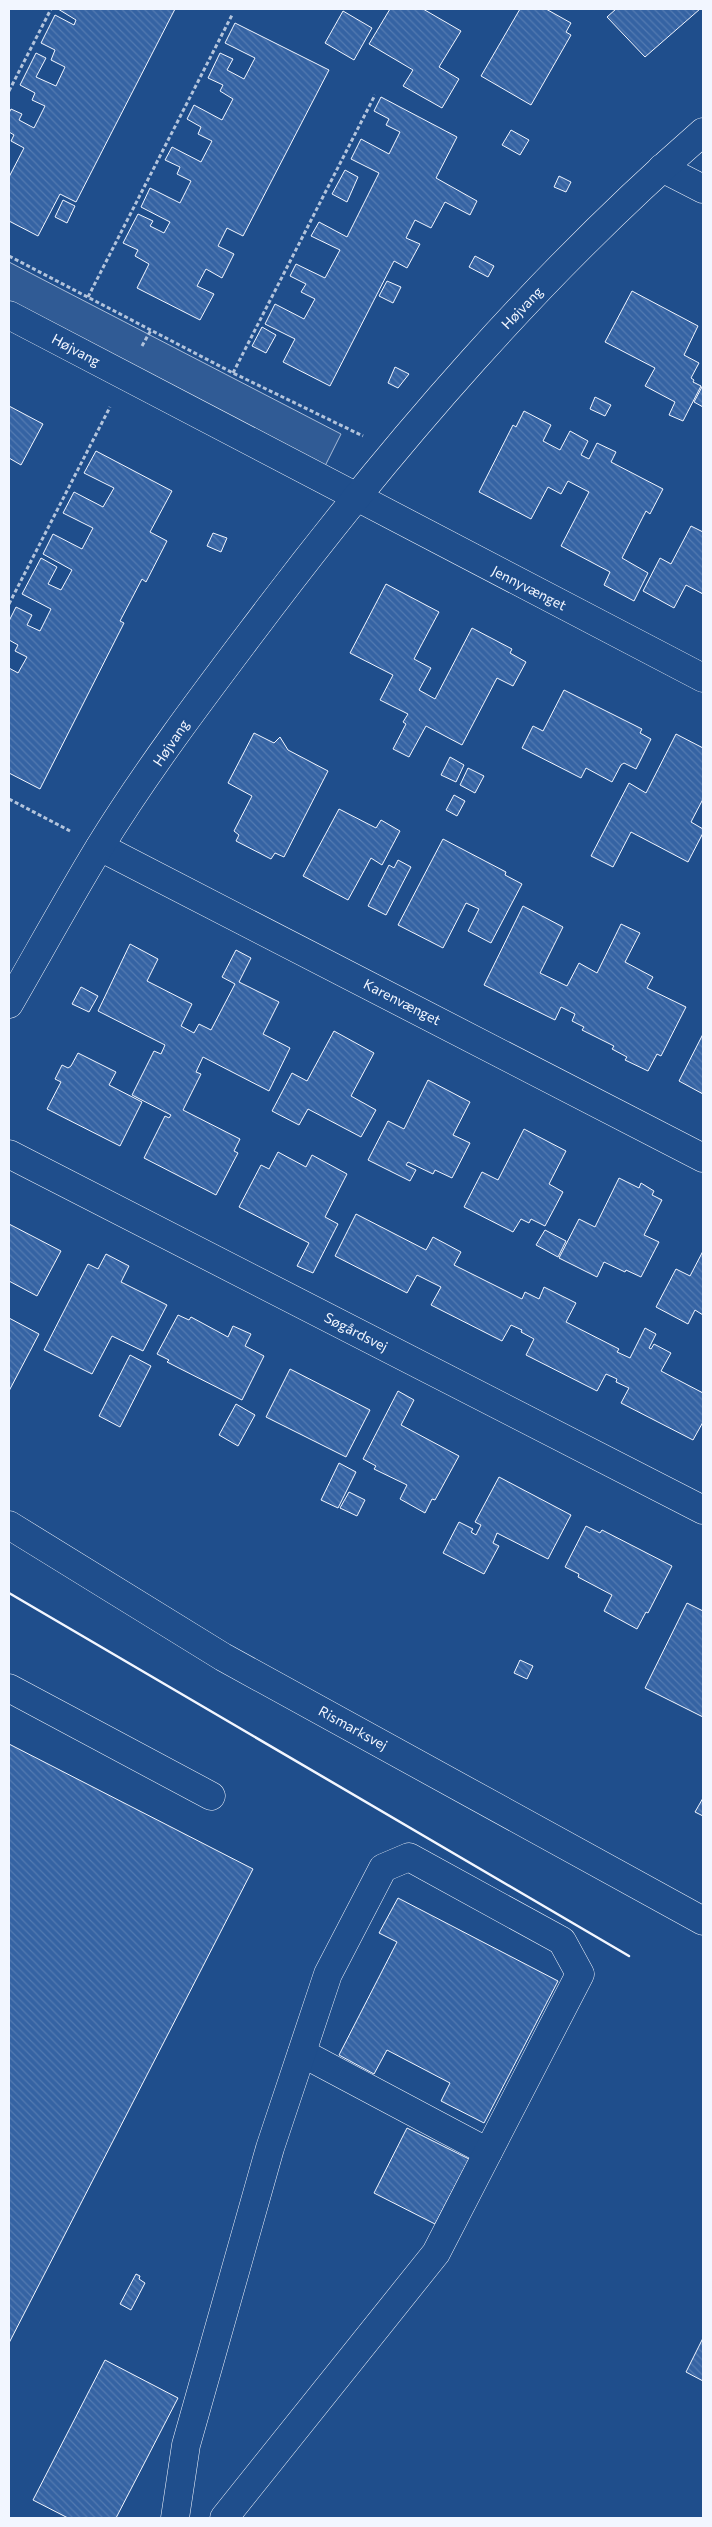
<svg xmlns="http://www.w3.org/2000/svg" width="712" height="2527" font-family="Commissioner,sans-serif">
<style>
.parking{fill:#305b95;stroke:#a8bbd7}
.building{fill:url(#building-back-hatch);stroke:#f2f6ff}
.lines{fill:none;stroke-linecap:round;stroke-linejoin:round}
.minor-casing{stroke:#f2f6ff;stroke-width:29}
.major-casing{stroke:#f2f6ff;stroke-width:29}
.path{stroke:#b3c4dc;stroke-width:3;stroke-dasharray:4 2.5;stroke-linecap:butt}
.minor{stroke:#1f4e8c;stroke-width:28}
.major{stroke:#1f4e8c;stroke-width:28}
.wall{stroke:#f2f6ff;stroke-width:2.5}
.labels{text-anchor:middle;stroke-width:4;stroke-linejoin:round;paint-order:stroke}
.street-label{font-size:14px;fill:#f2f6ff;stroke:#1f4e8c}
</style>
<defs>
<pattern id="building-back-hatch" width="6" height="6" patternUnits="userSpaceOnUse" patternTransform="scale(1.25)"><rect width="6" height="6" fill="#3563a3"/><path d="M-1 5l2 2M0 0l6 6M5-1l2 2" fill="none" stroke="#537ab1"/></pattern>
</defs>
<rect width="100%" height="100%" fill="#1f4e8c"/>
<path class="parking" d="M9 262 341 434 319 478 9 315Z"/>
<g class="building">
<path d="M58 9H175L76 202 60 194 38 236 9 221V177L24 148 11 141 14 135 9 132V113L11 109 22 114 19 120 34 128 45 106 32 100 35 93 20 85 36 53 46 58 36 77 56 86 65 67 51 60 55 50 41 43 55 15 74 25 76 20Z"/>
<path d="M390 9H423L461 31 439 67 459 79 442 108 403 86 413 70 369 44Z"/>
<path d="M520 9H546L571 23 566 32 571 35 531 105 481 76Z"/>
<path d="M616 9H700L645 57 607 17Z"/>
<path d="M343 11 372 28 354 60 325 43Z"/>
<path d="M235 23 329 70 243 236 227 228 218 246 234 254 222 278 206 269 197 286 214 294 200 320 137 288 149 264 135 256 138 250 123 243 138 214 153 221 150 226 164 233 170 222 141 207 150 188 180 203 191 181 177 174 180 167 165 160 172 147 201 162 212 141 198 134 201 127 187 119 194 105 222 120 233 99 220 91 223 85 208 78 220 53 233 59 227 70 244 79 255 58 225 43Z"/>
<path d="M381 97 457 137 436 178 477 201 470 215 445 202 431 228 415 220 406 238 420 244 407 268 394 261 330 386 283 362 295 339 265 324 275 304 304 319 315 299 301 292 306 284 290 276 296 264 325 278 340 250 311 236 319 222 347 237 379 173 351 159 361 139 389 154 400 132 386 125 389 119 374 111Z"/>
<path d="M511 130 529 140 520 155 502 145Z"/>
<path d="M345 170 358 177 347 202 332 194Z"/>
<path d="M559 176 571 182 566 192 554 187Z"/>
<path d="M63 200 75 206 67 223 55 217Z"/>
<path d="M475 256 494 266 488 277 469 267Z"/>
<path d="M387 281 401 287 393 303 379 296Z"/>
<path d="M632 291 698 326 684 355 699 363 691 378 694 380 693 382 701 386 683 421 669 415 675 402 645 386 655 368 605 342Z"/>
<path d="M262 327 276 335 266 353 252 346Z"/>
<path d="M395 367 409 374 398 388 388 383Z"/>
<path d="M703 385V407L694 402Z"/>
<path d="M595 397 611 405 605 416 590 409Z"/>
<path d="M9 406 43 424 21 465 9 458Z"/>
<path d="M524 411 551 425 543 441 560 450 570 431 588 441 581 455 589 459 597 443 616 452 611 462 663 489 650 514 646 511 622 558 648 573 634 601 604 585 610 572 561 546 589 492 568 481 561 494 548 487 531 519 479 492 513 425 516 427Z"/>
<path d="M96 451 172 491 150 532 167 541 146 582 142 579 120 621 124 623 40 789 9 773V668L18 673 27 657 15 651 18 645 9 640V621L16 607 32 615 27 625 40 631 51 609 22 594 41 558 57 567 48 584 61 590 72 570 43 554 53 534 82 549 93 528 63 513 74 492 103 507 114 488 84 473Z"/>
<path d="M691 526 703 532V594L686 585 674 608 643 591 660 558 671 564Z"/>
<path d="M213 533 227 538 221 552 207 546Z"/>
<path d="M386 584 439 612 414 659 431 668 419 690 435 699 472 628 512 649 510 653 526 662 513 686 497 678 462 745 426 726 409 757 393 749 406 724 403 722 408 714 380 700 393 675 350 653Z"/>
<path d="M564 690 642 729 640 733 651 739 636 769 624 763 621 765 612 782 586 768 581 778 522 748 533 726 543 731Z"/>
<path d="M254 733 274 743 280 737 288 750 328 771 284 857 275 853 271 859 236 841 239 835 234 831 252 796 228 783Z"/>
<path d="M676 734 703 748V799L691 822 703 829V833L688 862 631 832 613 867 591 856 629 783 646 793Z"/>
<path d="M450 757 464 765 456 782 441 775Z"/>
<path d="M468 768 484 776 475 793 460 785Z"/>
<path d="M454 795 465 801 457 816 446 810Z"/>
<path d="M339 809 376 828 381 820 400 831 382 865 371 858 348 900 303 876Z"/>
<path d="M443 839 506 872 505 875 522 884 491 943 468 931 479 909 466 903 443 948 398 925Z"/>
<path d="M398 860 411 867 386 915 368 906 389 865 394 868Z"/>
<path d="M523 906 563 927 540 973 567 986 579 963 597 973 621 924 640 933 625 962 653 977 647 988 686 1007 661 1056 657 1054 648 1071 625 1060 627 1057 612 1049 614 1046 582 1030 584 1027 572 1021 575 1014 561 1007 555 1020 484 985Z"/>
<path d="M130 944 158 959 147 981 192 1004 181 1026 194 1033 199 1024 211 1030 235 984 222 977 236 950 251 958 239 982 279 1002 263 1034 290 1048 269 1091 203 1057 196 1072 201 1074 183 1110 240 1139 234 1151 238 1153 216 1195 144 1158 165 1116 169 1118 171 1115 132 1095 154 1051 161 1054 165 1045 98 1011Z"/>
<path d="M81 987 98 996 89 1012 72 1004Z"/>
<path d="M334 1031 374 1053 351 1096 376 1110 361 1137 308 1109 299 1125 272 1111 292 1073 307 1081Z"/>
<path d="M703 1034V1094L679 1081Z"/>
<path d="M78 1053 116 1072 109 1085 142 1102 120 1146 47 1109 61 1082 55 1079 62 1065 68 1068 71 1066Z"/>
<path d="M428 1080 470 1102 453 1135 470 1143 452 1178 435 1170 433 1174 408 1162 406 1165 416 1170 410 1181 368 1160 388 1121 404 1129Z"/>
<path d="M524 1129 566 1151 549 1184 563 1192 545 1226 531 1219 529 1223 521 1219 513 1232 464 1207 482 1172 498 1180Z"/>
<path d="M278 1152 306 1167 312 1155 347 1174 325 1217 338 1224 313 1273 297 1266 309 1243 239 1207 261 1165 269 1169Z"/>
<path d="M619 1178 639 1188 641 1183 654 1191 652 1195 662 1200 644 1235 659 1242 641 1277 626 1270 625 1272 604 1262 597 1277 559 1258 579 1219 595 1227Z"/>
<path d="M356 1214 426 1250 433 1237 461 1252 454 1265 522 1299 525 1292 539 1299 544 1287 576 1303 566 1322 619 1349 617 1352 630 1358 645 1328 656 1334 649 1348 651 1349 654 1344 671 1353 661 1371 703 1393V1422L693 1440 621 1403 629 1388 616 1382 617 1379 606 1374 597 1391 526 1355 534 1339 521 1332 522 1330 511 1325 502 1341 431 1305 441 1287 417 1275 407 1293 335 1256Z"/>
<path d="M9 1224 61 1251 37 1296 9 1281Z"/>
<path d="M545 1230 566 1241 558 1257 536 1245Z"/>
<path d="M703 1251V1315L695 1310 688 1324 656 1307 676 1269 690 1276Z"/>
<path d="M106 1254 129 1266 121 1282 167 1305 143 1351 112 1336 92 1374 44 1350 88 1264 98 1269Z"/>
<path d="M178 1315 189 1320 191 1317 228 1337 233 1326 251 1334 245 1346 264 1356 242 1400 167 1362 169 1360 157 1354Z"/>
<path d="M9 1318 39 1334 9 1391Z"/>
<path d="M130 1355 151 1366 120 1427 99 1416Z"/>
<path d="M290 1369 370 1410 346 1457 266 1417Z"/>
<path d="M398 1391 414 1400 401 1425 459 1456 435 1500 432 1499 425 1513 400 1499 407 1485 374 1469 376 1466 363 1459Z"/>
<path d="M236 1404 255 1415 238 1446 219 1435Z"/>
<path d="M339 1463 356 1472 338 1508 321 1500Z"/>
<path d="M499 1477 571 1515 548 1559 497 1533 493 1543 499 1546 484 1574 443 1553 459 1522 473 1529 471 1532 476 1535 481 1525 475 1522Z"/>
<path d="M349 1492 365 1500 357 1516 340 1508Z"/>
<path d="M586 1526 600 1533 602 1530 672 1566 648 1613 646 1612 637 1629 604 1611 612 1595 578 1577 579 1574 565 1567Z"/>
<path d="M687 1603 703 1611V1717L645 1688Z"/>
<path d="M520 1660 533 1666 527 1679 514 1673Z"/>
<path d="M9 1744 253 1869 9 2343Z"/>
<path d="M703 1798V1816L695 1812Z"/>
<path d="M398 1898 558 1981 484 2123 441 2101 450 2083 387 2050 374 2074 339 2055 397 1942 379 1933Z"/>
<path d="M407 2128 469 2159 435 2224 374 2193Z"/>
<path d="M136 2274 140 2276 139 2279 145 2283 131 2310 120 2304Z"/>
<path d="M703 2338V2381L686 2372Z"/>
<path d="M105 2360 178 2398 116 2518H68L33 2500Z"/>
</g>
<g class="lines">
<g class="minor-casing">
<g id="minor">
<path d="M662 168 703 189"/>
<path d="M9 315 703 678"/>
<path d="M100 847 703 1158"/>
<path d="M9 1004C39 952 68 899 99 848 150 765 210 687 268 610 398 439 541 273 703 132"/>
<path d="M9 1154 703 1510"/>
<path d="M9 1688 211 1796"/>
<path d="M302 2053 488 2152"/>
<path d="M175 2518 186 2445 270 2148 328 1974 383 1868 409 1857 562 1941 580 1974 436 2253 224 2518"/>
</g>
</g>
<g class="major-casing">
<path id="major" d="M9 1525 223 1657 703 1921"/>
</g>
<g class="path">
<path d="M9 91 51 9"/>
<path d="M9 256 233 373 363 436"/>
<path d="M88 297 232 15"/>
<path d="M142 346 151 330"/>
<path d="M233 373 375 95"/>
<path d="M9 604 110 407"/>
<path d="M9 799 70 831"/>
</g>
<use href="#minor" class="minor"/>
<use href="#major" class="major"/>
<path class="wall" d="M9 1593 629 1956"/>
</g>
<g class="labels">
<g class="street-label">
<text transform="translate(522 308) rotate(-46)" y="5">Højvang</text>
<text transform="translate(76 350) rotate(28)" y="5">Højvang</text>
<text transform="translate(529 588) rotate(27)" y="5">Jennyvænget</text>
<text transform="translate(171 743) rotate(-56)" y="5">Højvang</text>
<text transform="translate(402 1002) rotate(27)" y="5">Karenvænget</text>
<text transform="translate(356 1332) rotate(27)" y="5">Søgårdsvej</text>
<text transform="translate(353 1728) rotate(29)" y="5">Rismarksvej</text>
</g>
</g>
<rect width="712" height="2527" fill="none" stroke="#f2f6ff" stroke-width="20"/>
</svg>
